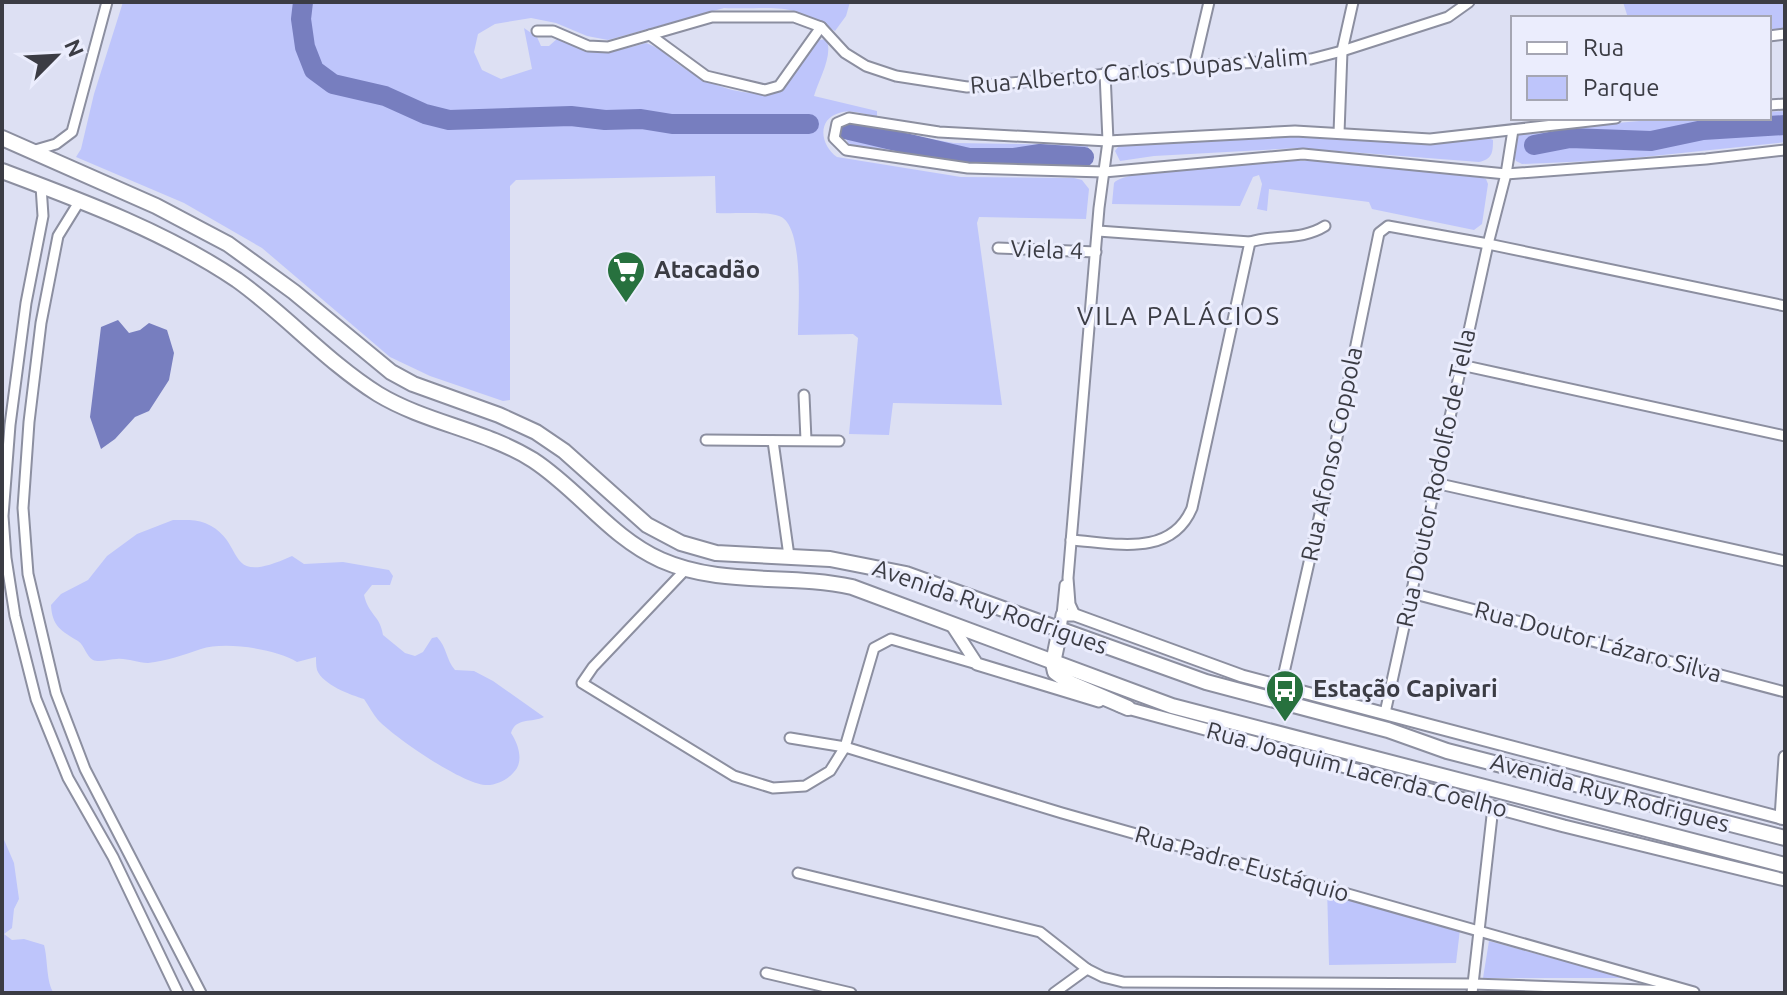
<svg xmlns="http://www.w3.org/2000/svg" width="1787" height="995" font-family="Ubuntu,sans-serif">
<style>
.green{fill:#bec5fb}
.water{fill:#777ebf}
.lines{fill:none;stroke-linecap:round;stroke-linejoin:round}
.river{stroke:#777ebf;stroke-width:20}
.minor-casing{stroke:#8c8fa0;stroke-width:13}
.tertiary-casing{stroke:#8c8fa0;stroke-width:15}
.primary-casing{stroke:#8c8fa0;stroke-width:18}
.minor{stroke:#fff;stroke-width:9}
.tertiary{stroke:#fff;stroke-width:11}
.primary{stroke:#fff;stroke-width:14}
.labels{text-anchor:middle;stroke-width:6;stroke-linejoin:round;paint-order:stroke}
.street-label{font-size:24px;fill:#3b3c44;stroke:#ebedfd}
.poi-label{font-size:24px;font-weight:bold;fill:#3b3c44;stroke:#ebedfd;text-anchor:start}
.neighbourhood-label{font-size:26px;letter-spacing:2px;fill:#3b3c44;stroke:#ebedfd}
</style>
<rect width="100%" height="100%" fill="#dde0f3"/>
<g class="green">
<path d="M123 2H850L846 16 835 31C785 0 779 10 724 8L608 40 587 36 556 23 531 18 495 24 478 34 474 52 482 70 501 79 532 69 524 28 537 37 541 46H549L558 38C595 53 608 54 646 43 658 47 668 56 678 64 709 85 743 99 781 91L814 41 826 39C834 54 819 79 814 96L877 111V117C865 114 851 109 839 113 816 120 821 146 837 157L961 177 1074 178 1082 180 1089 189 1086 219 979 217 977 223 1002 405 893 403 889 435 849 434 858 338 853 334 798 335C798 312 805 224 779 216 767 211 730 214 716 213L715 176 516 180 510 186V400L503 401 430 376 390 357 262 248 184 203 76 157 81 149 94 94Z"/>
<path d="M1623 2H1785V37L1769 39V18H1628Z"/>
<path d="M1785 111V142L1778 143 1614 160 1522 164 1516 161 1513 154 1519 135 1525 131 1674 118H1769V112Z"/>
<path d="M856 126 954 143 1088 145 1089 163H987L926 158 849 146 845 136 849 128Z"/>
<path d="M1289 134 1484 136 1493 140C1493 153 1492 159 1479 162L1298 148 1154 156 1120 161 1115 151 1121 143Z"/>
<path d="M1271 161H1334L1480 177 1486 179 1488 184 1482 224 1474 230 1372 209 1369 202 1269 189 1267 211 1257 209 1262 184 1259 175 1253 177 1240 206 1112 204 1114 183C1127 168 1245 163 1271 161Z"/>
<path d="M173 520C183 520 196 519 205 523 249 541 220 589 292 556L304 564 343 562 389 570 393 576 390 585H372L364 595C369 616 380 615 383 635L405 653 415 656 423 652 432 638 437 637C447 647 446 660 455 670L474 671 493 681 544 717C532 723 516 717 511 733 517 742 523 757 517 768 511 778 497 786 485 785 461 783 395 738 378 720 373 714 369 706 364 699 351 695 323 685 317 670 316 666 316 661 316 657L297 662C277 649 225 641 201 649 183 655 167 661 148 663 137 663 127 658 117 659 110 659 99 663 93 660 86 656 85 646 78 641 61 631 52 626 51 605L61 594 88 580 107 556 137 534Z"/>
<path d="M2 835 14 863 19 899 14 909 12 928 4 934 12 940 24 939 44 945C48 959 46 983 54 993H2Z"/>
<path d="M1327 886 1461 921 1456 963 1329 965Z"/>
<path d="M1489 941 1627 978H1483Z"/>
</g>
<path class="water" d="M118 320 129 333 140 330 149 323 167 330 174 353 169 380 149 411 135 417 115 439 101 449 90 417 101 327Z"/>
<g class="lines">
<g class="river">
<path d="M303 2 301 19 305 47 314 70 333 84 385 96 425 114 449 120 571 116 605 120 641 119 672 124H809"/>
<path d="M845 129 969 158H1014L1040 154 1084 157"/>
<path d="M1534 145 1570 138 1651 141 1703 130 1785 125"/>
</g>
<g class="minor-casing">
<g id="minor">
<path d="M537 31H553L588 46 608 47 712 17H794L821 27 845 53 866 66 896 76 967 87 1194 66 1311 59 1342 51 1448 17 1469 2"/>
<path d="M650 35 706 76 765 90 779 86 821 27"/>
<path d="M1769 36 1785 34"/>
<path d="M1194 66 1209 2"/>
<path d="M1769 105 1785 104"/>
<path d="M1616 118 1430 139 1295 131 1108 141 939 132 849 118 837 123 834 138 846 150 968 168 1104 172 1303 154 1506 174 1706 159 1785 150"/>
<path d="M1339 133 1342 51 1353 2"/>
<path d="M32 151 56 144 72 132 107 2"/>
<path d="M41 186 43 216 26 303 10 425 3 516 6 558 15 616 36 699 68 778 113 857 178 993"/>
<path d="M79 202 58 236 41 323 29 422 23 508 28 574 56 693 85 769 201 993"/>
<path d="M1098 231 1250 242C1276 234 1301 241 1325 226"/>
<path d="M998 248 1096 252"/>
<path d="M1461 365 1785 436"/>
<path d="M804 395 806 440"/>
<path d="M706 440 839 441"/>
<path d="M773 441 789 556"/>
<path d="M1435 483 1785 561"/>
<path d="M1071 540C1115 543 1171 558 1192 508L1250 242"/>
<path d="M686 569 593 667 582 683 734 776 773 788 805 786 830 771 845 747 874 648 891 639 977 664"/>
<path d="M1411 593 1785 692"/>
<path d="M1062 615 1065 585"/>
<path d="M1075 615 1070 604 1068 578 1099 208 1108 141 1105 73"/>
<path d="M1281 686 1334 452 1379 233 1388 226 1488 244 1785 306"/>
<path d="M1385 713 1488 244 1506 174 1513 130"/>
<path d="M790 738 845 747 1062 813 1694 992"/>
<path d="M798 873 1040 932 1087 969 1103 977 1123 982 1473 984 1672 991"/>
<path d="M766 973 851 993"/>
<path d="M1054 993 1087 969"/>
<path d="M1472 993 1493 807"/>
</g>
</g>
<g class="tertiary-casing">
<g id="tertiary">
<path d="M951 624 977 664 1099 701"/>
<path d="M1060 629 1062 615H1075L1242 676 1785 819"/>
<path d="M1120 706 1564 826 1785 880"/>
<path d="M1781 818 1785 757"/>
</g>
</g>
<g class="primary-casing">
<g id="primary">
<path d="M2 138 156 206 228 244 294 292 391 372 413 384 499 415 536 432 564 451 647 525 681 543 716 553 830 559 906 574 1206 682 1388 730 1447 751 1785 838"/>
<path d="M2 171C82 201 166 232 237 280 286 315 327 362 378 394 426 423 485 430 533 460 579 490 610 537 661 560 722 587 789 573 852 587L1172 706 1785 865"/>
<path d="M1060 629 1053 663 1055 672 1070 683 1128 708"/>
</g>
</g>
<use href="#minor" class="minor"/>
<use href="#tertiary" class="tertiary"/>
<use href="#primary" class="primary"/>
</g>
<defs>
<g id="supermarket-pin" transform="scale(2)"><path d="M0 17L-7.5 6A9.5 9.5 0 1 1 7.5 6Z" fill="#27713e" stroke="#ebedfd"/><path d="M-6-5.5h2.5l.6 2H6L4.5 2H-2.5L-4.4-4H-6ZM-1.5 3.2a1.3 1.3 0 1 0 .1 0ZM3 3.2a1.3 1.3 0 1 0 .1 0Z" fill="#fff"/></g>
<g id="bus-pin" transform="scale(2)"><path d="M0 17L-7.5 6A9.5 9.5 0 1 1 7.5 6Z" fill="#27713e" stroke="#ebedfd"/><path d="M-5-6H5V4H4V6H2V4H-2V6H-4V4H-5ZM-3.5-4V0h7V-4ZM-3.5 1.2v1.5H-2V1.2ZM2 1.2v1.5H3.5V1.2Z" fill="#fff"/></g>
</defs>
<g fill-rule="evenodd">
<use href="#supermarket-pin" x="626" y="270"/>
<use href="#bus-pin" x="1285" y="689"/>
</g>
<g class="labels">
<g class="street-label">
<text transform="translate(1139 71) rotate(-5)" y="8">Rua Alberto Carlos Dupas Valim</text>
<text transform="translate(1047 250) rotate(2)" y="8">Viela 4</text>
<text transform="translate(1332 454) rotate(-78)" y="8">Rua Afonso Coppola</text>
<text transform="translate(1436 478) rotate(-78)" y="8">Rua Doutor Rodolfo de Tella</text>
<text transform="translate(990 607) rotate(19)" y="8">Avenida Ruy Rodrigues</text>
<text transform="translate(1598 642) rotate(15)" y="8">Rua Doutor Lázaro Silva</text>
<text transform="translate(1357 770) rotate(15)" y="8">Rua Joaquim Lacerda Coelho</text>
<text transform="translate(1610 793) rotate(15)" y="8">Avenida Ruy Rodrigues</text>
<text transform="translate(1242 864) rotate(16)" y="8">Rua Padre Eustáquio</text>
</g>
<g class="poi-label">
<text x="654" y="278">Atacadão</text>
<text x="1313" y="697">Estação Capivari</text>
</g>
<g class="neighbourhood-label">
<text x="1179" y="325">VILA PALÁCIOS</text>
</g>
</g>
<rect width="1787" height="995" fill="none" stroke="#3b3c44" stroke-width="8"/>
<rect x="1511" y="16" width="260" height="104" fill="#ebedfd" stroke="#a5a6b3" stroke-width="2"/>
<rect x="1527" y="42" width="40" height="12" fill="#ffffff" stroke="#a5a6b3" stroke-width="2"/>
<text x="1583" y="56" font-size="24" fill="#3b3c44">Rua</text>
<rect x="1527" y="76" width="40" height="24" fill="#bec5fb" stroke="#a5a6b3" stroke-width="2"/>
<text x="1583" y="96" font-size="24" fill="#3b3c44">Parque</text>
<g transform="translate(56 56) rotate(66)" stroke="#ebedfd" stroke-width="6" paint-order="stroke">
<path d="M0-6L14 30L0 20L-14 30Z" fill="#3b3c44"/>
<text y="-12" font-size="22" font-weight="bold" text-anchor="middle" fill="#3b3c44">N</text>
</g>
</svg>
